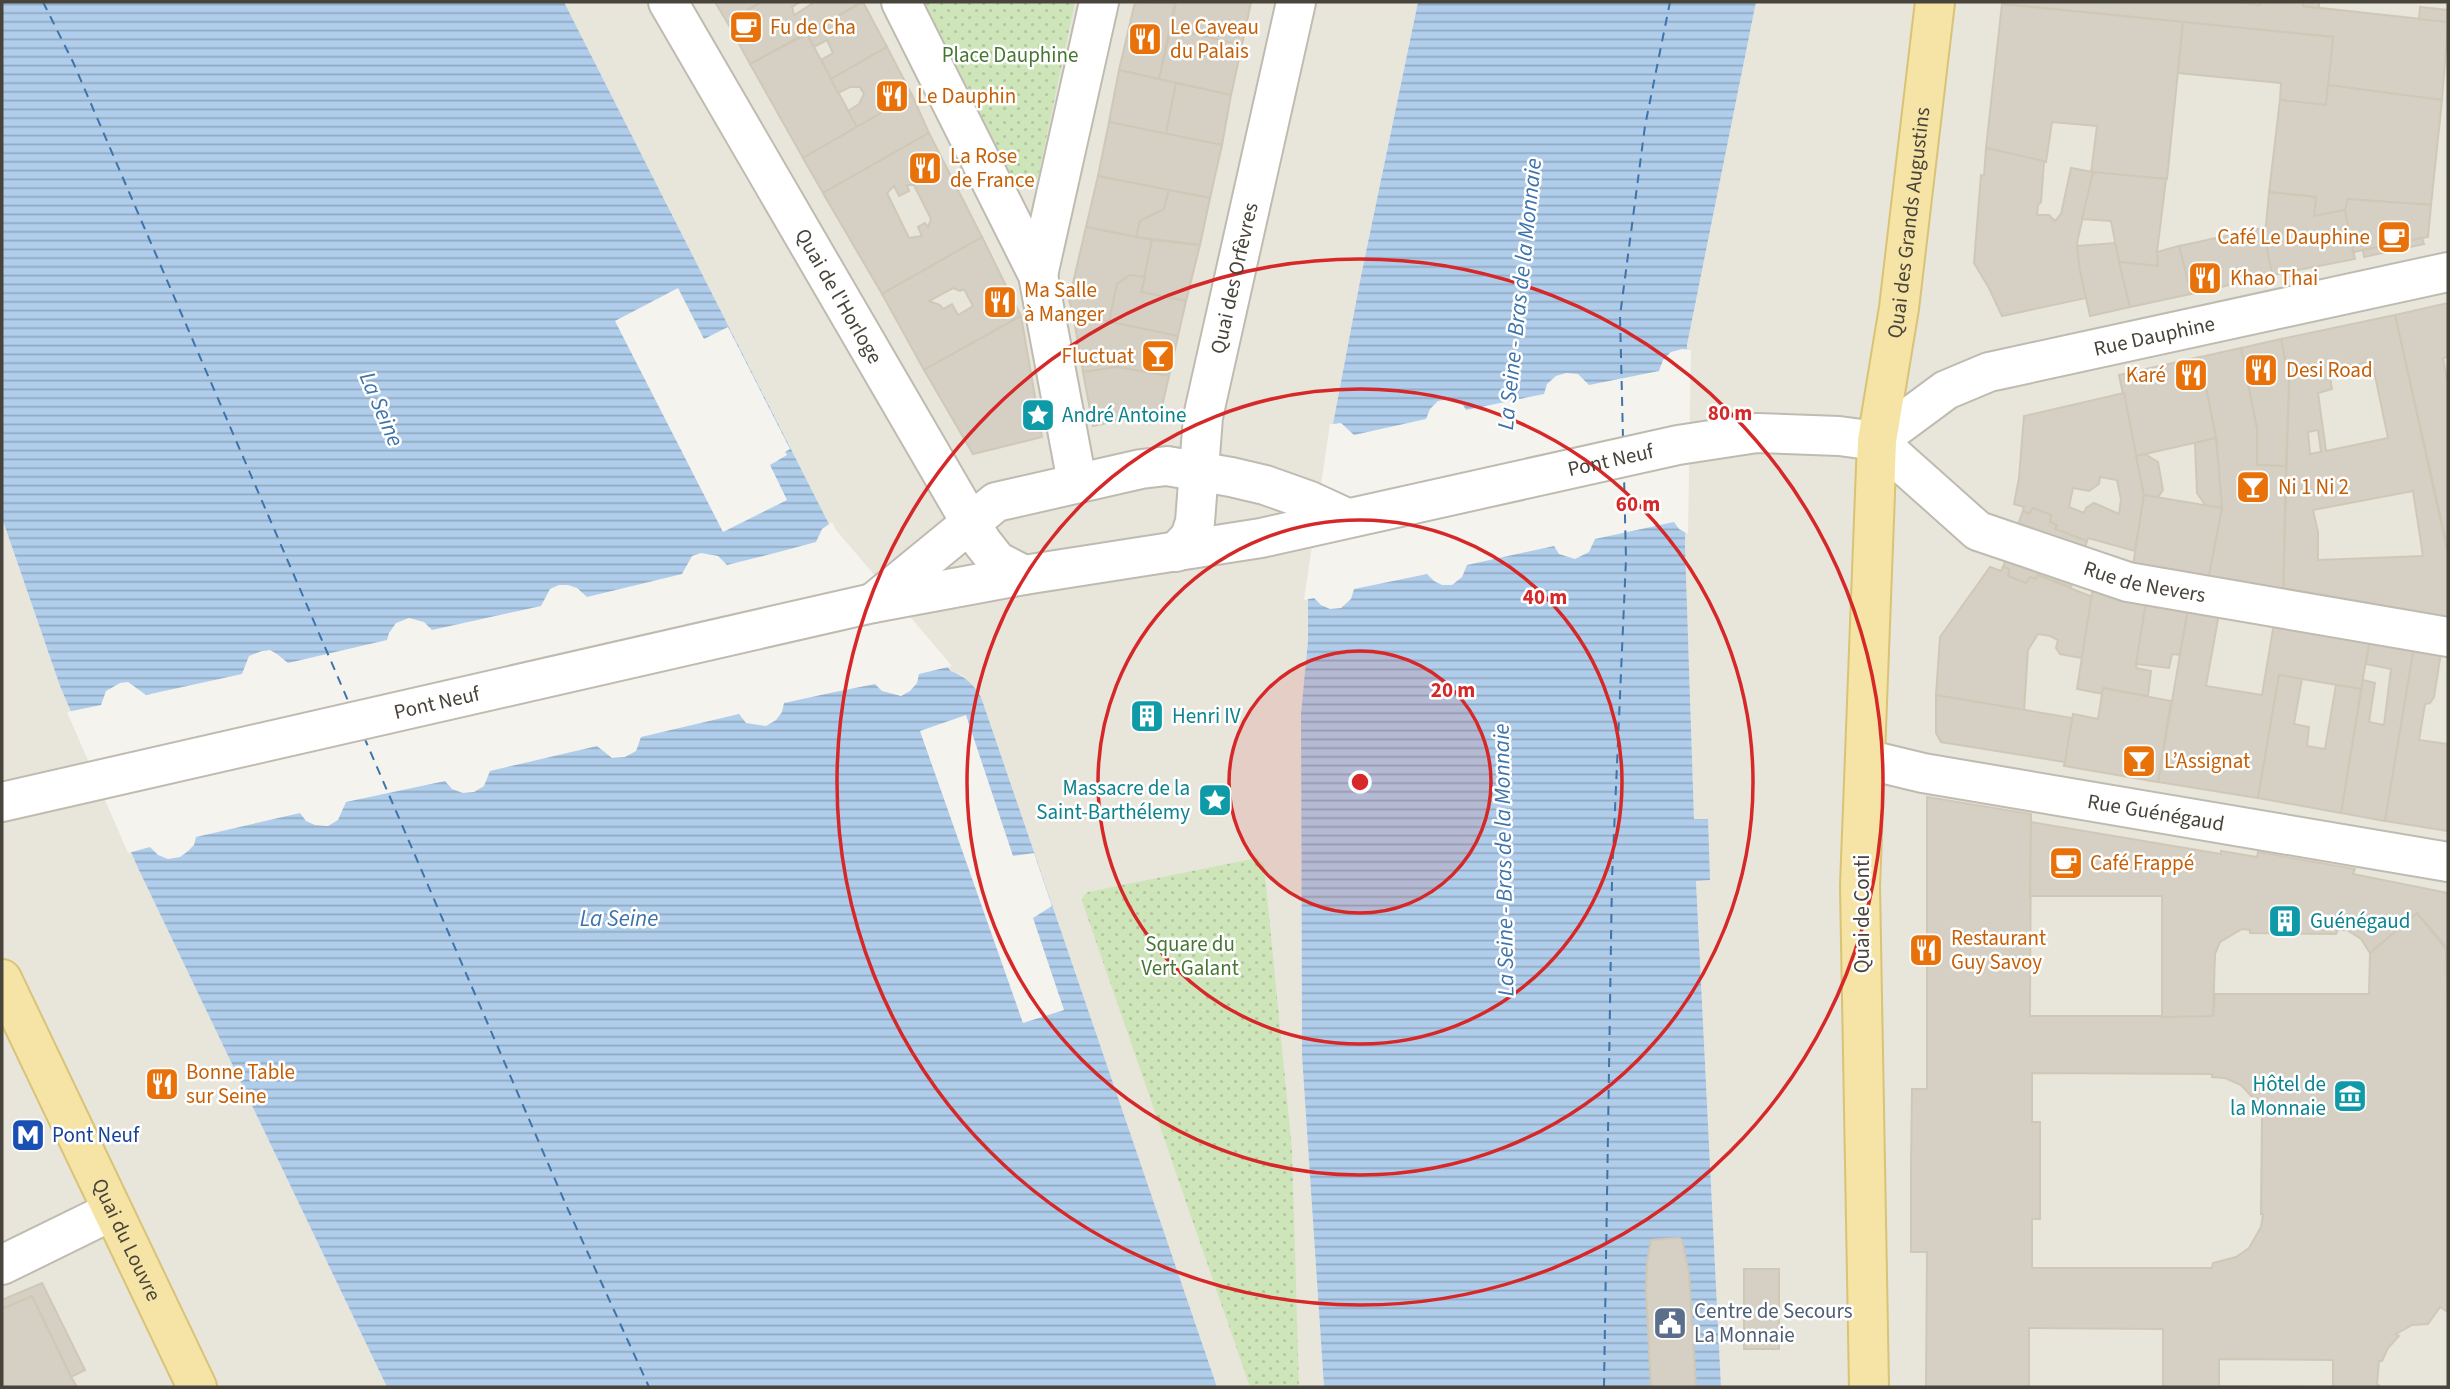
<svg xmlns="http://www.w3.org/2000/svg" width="2450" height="1389" font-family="'Source Sans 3',sans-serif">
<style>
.residential{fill:#e8e5db}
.park{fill:url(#park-dots)}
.water{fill:url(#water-rules)}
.pier{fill:#f5f3ed}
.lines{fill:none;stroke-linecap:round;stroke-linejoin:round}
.ferry{stroke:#3d74ac;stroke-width:2;stroke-dasharray:9 7;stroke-linecap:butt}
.building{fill:#d5d0c3;stroke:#d0c8b7;stroke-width:2;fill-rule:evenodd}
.minor-casing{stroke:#c0bbb0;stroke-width:42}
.tertiary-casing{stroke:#c0bbb0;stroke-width:42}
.primary-casing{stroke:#d9c376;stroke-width:42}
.minor{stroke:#fff;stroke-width:38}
.tertiary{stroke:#fff;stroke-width:38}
.primary{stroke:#f5e4a5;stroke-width:38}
.ring{fill:none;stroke:#d62828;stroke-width:3.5}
.labels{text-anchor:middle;stroke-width:5;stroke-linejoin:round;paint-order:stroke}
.food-label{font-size:21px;fill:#c56008;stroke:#fff;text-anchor:start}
.park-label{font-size:21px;fill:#477632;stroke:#fff}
.street-label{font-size:21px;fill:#49443b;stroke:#fff}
.culture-label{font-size:21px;fill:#0d838f;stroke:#fff;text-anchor:start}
.transit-label{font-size:21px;fill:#164399;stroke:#fff;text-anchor:start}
.service-label{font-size:21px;fill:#4e5e75;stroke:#fff;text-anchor:start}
.water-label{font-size:23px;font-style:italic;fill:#3d74ac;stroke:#fff}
.centre{fill:#d62828;stroke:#fff;stroke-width:3.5}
.ring-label{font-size:21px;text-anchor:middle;font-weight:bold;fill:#d62828;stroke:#fff;stroke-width:5;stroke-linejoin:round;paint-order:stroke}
</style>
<defs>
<pattern id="park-dots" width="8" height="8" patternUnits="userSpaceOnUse" patternTransform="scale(1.75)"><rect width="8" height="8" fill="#cee5ba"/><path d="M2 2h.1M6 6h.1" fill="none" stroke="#b2c6a1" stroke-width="1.8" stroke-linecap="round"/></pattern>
<pattern id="water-rules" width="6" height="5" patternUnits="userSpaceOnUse" patternTransform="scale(1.75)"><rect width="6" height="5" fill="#b0ceeb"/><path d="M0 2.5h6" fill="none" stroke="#91a9c0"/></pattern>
</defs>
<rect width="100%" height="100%" fill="#f5f3ed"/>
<g class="residential">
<path d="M564 2H1418L1361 276 1333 424 1308 599V641L1301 713 1302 1056 1324 1387H1217L981 697 962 675 952 671 833 532Z"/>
<path d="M1756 2H2448V1387H1721L1696 880H1709L1707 819 1694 820 1685 545 1687 345Z"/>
<path d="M2 518 60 686 137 866 387 1387H2Z"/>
</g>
<g class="park">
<path d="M924 2H1075L1038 177 1028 185 1021 184 1013 178Z"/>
<path d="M1257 858 1264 865 1292 1150 1299 1387H1250L1082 901 1084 895 1088 892Z"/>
</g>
<g class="water">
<path d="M2 2H564L833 532 951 671C966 677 973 684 981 697L1217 1387H387L137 866 60 686 2 518Z"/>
<path d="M1418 2H1756L1687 345 1685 545 1694 819H1708L1710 880 1696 881 1721 1387H1324L1302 1056 1301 713 1308 641V599L1333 424 1361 276Z"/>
</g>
<g class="pier">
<path d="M678 288 704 339 728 327 790 449 785 452 787 455 770 465 787 500 723 532 615 321Z"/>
<path d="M1682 349 1691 350 1688 534 1679 529 1674 522 1595 539 1589 552 1575 559 1559 554 1554 546 1467 565 1462 577 1452 585H1442L1434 581 1427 574 1354 589 1351 599 1341 608 1330 609 1321 605 1314 598 1304 600 1330 424 1341 423 1354 435 1426 419 1430 409 1438 401 1449 399 1463 405 1466 410 1544 394 1547 384 1556 376 1566 373 1578 374 1589 385 1659 371 1663 360 1671 352Z"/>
<path d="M832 522 836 530 952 666 919 674 917 683 910 691 901 696 882 691 875 684 830 693 784 703 782 712 776 720 766 726 746 723 739 714 641 737 636 751 625 757 612 758 597 746 490 771 484 786 474 792 463 793 452 789 445 781 346 802 338 820 328 826 315 825 306 821 300 813 196 837 194 845 188 851 180 857 168 859 158 855 150 847 128 853 67 712 101 705 106 691 120 683 128 682 146 695 242 674 249 656 262 651 270 650 277 654 288 663 387 640 389 633 396 623 409 618 424 622 432 630 541 606 550 589 559 585H568L577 588 587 597 682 574 692 556 701 553 718 556 727 565 775 553 816 542 822 529Z"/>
<path d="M966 715 1013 856 1034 853 1052 906 1033 918 1064 1010 1023 1023 920 731Z"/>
</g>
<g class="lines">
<g class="ferry">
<path d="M43 2 73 62 349 703"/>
<path d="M1623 438 1620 316 1645 126 1670 2"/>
<path d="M364 737 566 1205 649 1387"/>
<path d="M1604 1387 1612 878 1626 559 1624 475"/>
</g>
</g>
<g class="building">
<path d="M715 2H762L727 22Z"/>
<path d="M762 2H800L792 7 794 15 815 2H862L750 64 727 22Z"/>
<path d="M863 2 887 47 831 79 821 60 833 53 827 40 814 47 807 34Z"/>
<path d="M1135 2 1175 3 1159 79 1119 70Z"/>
<path d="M1176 2H1251L1242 45 1171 29Z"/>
<path d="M2002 2H2241L2260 5 2261 2H2303V6L2448 22 2442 100 2328 85 2333 37 2002 4Z"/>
<path d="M2303 2H2319V8L2303 6Z"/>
<path d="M2002 4 2183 22 2167 179 2091 173 2097 126 2052 122 2046 162 1986 148Z"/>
<path d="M2420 7 2448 10V22L2419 19Z"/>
<path d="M2183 22 2333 37 2326 105 2280 100 2281 83 2178 73Z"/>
<path d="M1171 29 1242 45 1231 95 1159 79Z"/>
<path d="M807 34 857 127 803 158 750 64Z"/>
<path d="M887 47 912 95 857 127 848 111 859 104 864 94 860 87H850L838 93 831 79Z"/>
<path d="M1119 70 1176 83 1166 134 1109 122Z"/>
<path d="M1176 83 1231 95 1222 145 1166 134Z"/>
<path d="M2328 85 2442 100 2431 205 2348 199 2345 210 2314 216 2316 197 2269 192 2280 100 2326 105Z"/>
<path d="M912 95 929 133 823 193 803 158Z"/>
<path d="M1109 122 1222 145 1210 198 1098 176Z"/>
<path d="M929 133 982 237 882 294 823 193ZM907 185H914L931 219 928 227 925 223 918 227 922 236 909 238 887 193 894 186 899 196 909 191Z"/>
<path d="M1986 148 2044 161 2041 202 2038 205 2037 215H2049L2055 221 2061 214 2071 168 2093 172 2077 243 2086 298 2002 316 1989 288 1974 263 1981 175 1984 176Z"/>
<path d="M2093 172 2166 179 2157 252 2158 266 2119 262 2111 221 2082 219Z"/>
<path d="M1098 176 1169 190 1164 209 1140 221 1136 237 1086 227Z"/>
<path d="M1169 190 1210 198 1200 245 1136 237 1140 221 1164 209Z"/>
<path d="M2269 192 2316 197 2314 216 2345 210 2355 259 2272 275 2263 228 2266 226Z"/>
<path d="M2348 199 2431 205 2428 237 2353 252 2345 210Z"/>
<path d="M1086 227 1152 240 1145 277 1130 275 1117 284 1109 322 1073 314 1069 300Z"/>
<path d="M2263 228 2272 275 2191 294 2179 246Z"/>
<path d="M982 237 1021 316 924 370 882 294ZM953 288 960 291 964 289 973 306 958 315 952 304 943 309 940 305 929 301Z"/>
<path d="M2422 238 2424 244 2364 257 2363 250Z"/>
<path d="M1152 240 1200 245 1186 301 1141 292Z"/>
<path d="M2115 243 2130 307 2090 316 2080 271 2077 246Z"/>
<path d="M2179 246 2191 294 2130 307 2119 262 2158 266 2157 252Z"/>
<path d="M1130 275 1145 277 1141 292 1186 301 1178 336 1109 322 1117 284Z"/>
<path d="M2448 303V357L2443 358 2448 384V550L2395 315Z"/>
<path d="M1073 314 1178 336 1169 376 1117 367 1083 372Z"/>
<path d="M2395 315 2448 554V627L2283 598 2289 381 2281 339ZM2372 361 2388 438 2326 451 2318 393 2332 389 2329 371ZM2318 430 2321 452 2310 454 2308 432ZM2413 491 2423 556 2318 560V532L2313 510Z"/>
<path d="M1021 316 1042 437 973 454 924 370Z"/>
<path d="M2281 339 2289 381 2286 466 2257 465V429L2241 348Z"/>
<path d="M2241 348 2257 429V465L2286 466 2283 598 2207 585 2222 508 2216 438 2200 357Z"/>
<path d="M2200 357 2216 438 2136 456 2119 375Z"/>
<path d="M1117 367 1169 376 1161 411 1093 426 1083 372Z"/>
<path d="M2124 393 2144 495 2135 551 2088 538 2087 541 2055 529 2057 525 2050 522 2051 515 2033 508 2029 514 2023 511 2024 507 2014 504 2019 478 2024 416ZM2100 477 2117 480 2121 499 2119 514 2094 503 2086 508 2084 513 2069 507 2073 488 2089 491 2099 484Z"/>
<path d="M2216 438 2222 508 2206 506 2197 493 2195 443Z"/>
<path d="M2145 454 2158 462 2163 490 2158 497 2144 495 2136 456Z"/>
<path d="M2144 495 2222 508 2207 585 2132 572Z"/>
<path d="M2033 508 2051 515 2050 522 2057 525 2055 529 2087 541 2071 587 2038 575 2036 579 2030 577 2026 583 2008 576 2009 569 2003 567 2023 511 2029 514Z"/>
<path d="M1990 567 2001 571 2003 567 2009 569 2008 576 2026 583 2030 577 2036 579 2038 575 2092 597 2082 658 2060 654 2056 648 2058 640 2050 636 2038 634 2028 650 2024 711 1936 695 1940 637Z"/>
<path d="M2093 587 2147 596 2136 668 2151 671 2148 696 2103 688V694L2077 689Z"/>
<path d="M2147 596 2189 603 2180 655 2172 654 2169 668 2136 664Z"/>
<path d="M2189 603 2220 608 2206 686 2262 695 2275 617 2371 633 2361 689 2279 675 2258 798 2158 782Z"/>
<path d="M2371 633 2415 641 2385 821 2341 813 2363 680 2375 683 2369 722 2384 725 2391 669 2366 664Z"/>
<path d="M2415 641 2442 646 2434 697 2430 703 2425 704 2419 740 2448 744V831L2385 821Z"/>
<path d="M2279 675 2302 679 2294 724 2309 727 2307 746 2325 749 2336 685 2361 689 2341 813 2258 798Z"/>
<path d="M2103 688 2171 701 2158 782 2064 766 2073 714 2098 719Z"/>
<path d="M1936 695 2072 718 2065 762 1941 742 1936 733Z"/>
<path d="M1151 701 1157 727 1142 730 1137 704Z"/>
<path d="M1927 797 2031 814 2030 1016H2213L2215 994H2369L2370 953 2417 913 2446 949 2448 1017V1312L2440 1307 2428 1324 2412 1325 2396 1334 2399 1336 2388 1348 2382 1361H2379L2377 1384 2381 1387H2333V1360L2219 1359V1386L2327 1387H2163V1329L2029 1328V1387H1926L1927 1252H1911V1170L1912 1089H1927ZM2032 1073 2212 1074V1077L2225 1078 2241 1085 2256 1101 2262 1118 2261 1214H2263L2261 1227 2249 1248 2236 1257 2213 1263 2212 1268H2032V1219H2040V1122H2032Z"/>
<path d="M2031 822 2221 854V851L2257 857 2258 852 2355 869 2353 874 2448 893V949L2417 913 2370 953 2361 939 2347 930H2338L2336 934 2250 933V930L2242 929 2220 942 2215 954 2213 1016 2162 1017V896H2030Z"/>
<path d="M1679 1238 1682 1240 1689 1273 1696 1387H1651L1646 1289 1647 1263 1651 1240Z"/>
<rect x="1744" y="1269" width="35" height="80"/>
<path d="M42 1283 85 1370 71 1377 32 1296 2 1309V1300Z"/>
<path d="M32 1296 71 1377 77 1387H2V1309Z"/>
</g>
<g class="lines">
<g class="minor-casing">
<g id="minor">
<path id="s1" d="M668 2 982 542 997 561 1024 575"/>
<path d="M901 2 1038 275 1077 482"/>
<path d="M1038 275 1099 2"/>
<path id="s2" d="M1877 441 1978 531 2128 582 2448 637"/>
<path id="s3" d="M1176 552 1190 537 1195 522 1203 417 1296 2"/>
<path d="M873 603 996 502 1141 469 1167 466 1231 477 1265 485 1310 501 1347 518"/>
<path id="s4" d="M1865 759 1923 773 2448 862"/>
<path d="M2 1265 112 1211"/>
</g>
</g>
<g class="tertiary-casing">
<g id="tertiary">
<path id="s5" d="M2 802 873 603 1024 575 1261 538 1678 445 1757 433 1839 436 1877 441 1946 390 1989 372 2448 272"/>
</g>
</g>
<g class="primary-casing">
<g id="primary">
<path id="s6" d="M2 979 197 1387"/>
<path id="s7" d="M1869 1387 1860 886 1877 441 1899 308 1935 2"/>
</g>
</g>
<use href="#minor" class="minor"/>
<use href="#tertiary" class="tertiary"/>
<use href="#primary" class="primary"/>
</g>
<circle cx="1360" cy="782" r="131" fill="#d62828" fill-opacity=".12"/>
<g class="ring">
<circle cx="1360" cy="782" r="131"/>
<circle cx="1360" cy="782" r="262"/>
<circle cx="1360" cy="782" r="393"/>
<circle cx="1360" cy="782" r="523"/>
</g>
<defs>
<g id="cafe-square" transform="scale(1.75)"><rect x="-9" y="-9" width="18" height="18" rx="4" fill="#e8710a" stroke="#fff"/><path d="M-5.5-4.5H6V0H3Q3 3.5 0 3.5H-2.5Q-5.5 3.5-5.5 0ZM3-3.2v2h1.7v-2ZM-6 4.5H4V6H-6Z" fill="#fff"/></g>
<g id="restaurant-square" transform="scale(1.75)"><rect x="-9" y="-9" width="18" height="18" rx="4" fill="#e8710a" stroke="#fff"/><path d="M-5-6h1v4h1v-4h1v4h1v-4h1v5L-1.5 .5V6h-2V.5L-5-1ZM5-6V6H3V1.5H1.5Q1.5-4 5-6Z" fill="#fff"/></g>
<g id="bar-square" transform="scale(1.75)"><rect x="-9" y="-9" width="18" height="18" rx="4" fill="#e8710a" stroke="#fff"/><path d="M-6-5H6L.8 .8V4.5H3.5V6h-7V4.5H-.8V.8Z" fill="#fff"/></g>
<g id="sight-square" transform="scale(1.75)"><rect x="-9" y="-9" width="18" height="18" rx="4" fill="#0f9aa8" stroke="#fff"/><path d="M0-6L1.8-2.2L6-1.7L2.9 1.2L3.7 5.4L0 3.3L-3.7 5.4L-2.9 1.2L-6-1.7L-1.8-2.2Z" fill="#fff"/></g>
<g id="building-square" transform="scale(1.75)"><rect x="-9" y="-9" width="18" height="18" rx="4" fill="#0f9aa8" stroke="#fff"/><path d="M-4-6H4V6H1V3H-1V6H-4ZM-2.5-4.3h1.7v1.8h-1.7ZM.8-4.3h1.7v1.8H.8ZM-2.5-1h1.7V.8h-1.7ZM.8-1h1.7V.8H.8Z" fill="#fff"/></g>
<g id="museum-square" transform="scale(1.75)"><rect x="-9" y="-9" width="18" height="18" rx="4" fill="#0f9aa8" stroke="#fff"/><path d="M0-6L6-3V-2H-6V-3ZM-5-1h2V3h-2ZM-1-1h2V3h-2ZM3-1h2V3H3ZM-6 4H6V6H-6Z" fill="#fff"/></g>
<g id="metro-square" transform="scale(1.75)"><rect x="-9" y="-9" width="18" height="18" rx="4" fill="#1a4fb4" stroke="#fff"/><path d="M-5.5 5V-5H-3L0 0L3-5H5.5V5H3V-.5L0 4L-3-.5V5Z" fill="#fff"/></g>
<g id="civic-square" transform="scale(1.75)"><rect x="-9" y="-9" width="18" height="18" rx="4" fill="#5c6f8a" stroke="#fff"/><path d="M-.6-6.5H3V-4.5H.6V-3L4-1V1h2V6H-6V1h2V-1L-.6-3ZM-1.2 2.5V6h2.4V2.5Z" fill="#fff"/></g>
</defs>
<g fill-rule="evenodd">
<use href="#cafe-square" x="746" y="27"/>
<use href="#restaurant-square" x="1145" y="39"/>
<use href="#restaurant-square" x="892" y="96"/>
<use href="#restaurant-square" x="925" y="168"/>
<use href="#cafe-square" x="2394" y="237"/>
<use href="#restaurant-square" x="2205" y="278"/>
<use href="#restaurant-square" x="1000" y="302"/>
<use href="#bar-square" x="1158" y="356"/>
<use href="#restaurant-square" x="2261" y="370"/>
<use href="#restaurant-square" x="2191" y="375"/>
<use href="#sight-square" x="1038" y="415"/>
<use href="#bar-square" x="2253" y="487"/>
<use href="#building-square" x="1147" y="716"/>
<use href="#bar-square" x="2139" y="761"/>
<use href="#sight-square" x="1215" y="800"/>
<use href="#cafe-square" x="2066" y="863"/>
<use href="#building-square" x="2285" y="921"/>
<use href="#restaurant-square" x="1926" y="950"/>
<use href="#restaurant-square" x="162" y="1084"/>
<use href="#museum-square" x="2350" y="1096"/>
<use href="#metro-square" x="28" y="1135"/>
<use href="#civic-square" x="1670" y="1323"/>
</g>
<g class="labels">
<g class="food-label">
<text x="770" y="34">Fu de Cha</text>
<text x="1170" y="34">Le Caveau<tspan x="1170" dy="24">du Palais</tspan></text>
<text x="917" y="103">Le Dauphin</text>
<text x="950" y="163">La Rose<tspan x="950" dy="24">de France</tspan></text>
<text x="2370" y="244" text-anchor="end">Café Le Dauphine</text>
<text x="2230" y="285">Khao Thai</text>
<text x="1024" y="297">Ma Salle<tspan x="1024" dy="24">à Manger</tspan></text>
<text x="1134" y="363" text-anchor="end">Fluctuat</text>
<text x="2286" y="377">Desi Road</text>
<text x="2166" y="382" text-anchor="end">Karé</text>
<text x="2278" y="494">Ni 1 Ni 2</text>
<text x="2164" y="768">L’Assignat</text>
<text x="2090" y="870">Café Frappé</text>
<text x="1951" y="945">Restaurant<tspan x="1951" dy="24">Guy Savoy</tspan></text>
<text x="186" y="1079">Bonne Table<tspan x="186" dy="24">sur Seine</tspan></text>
</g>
<g class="park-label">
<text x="1010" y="62">Place Dauphine</text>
<text x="1190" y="951">Square du<tspan x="1190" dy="24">Vert Galant</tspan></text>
</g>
<g class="street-label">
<text dy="7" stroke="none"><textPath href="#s7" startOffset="1167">Quai des Grands Augustins</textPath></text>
<text dy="7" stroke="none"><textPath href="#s3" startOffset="284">Quai des Orfèvres</textPath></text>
<text dy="7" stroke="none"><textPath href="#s1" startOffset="340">Quai de l'Horloge</textPath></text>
<text dy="7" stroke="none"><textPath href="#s5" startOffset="2216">Rue Dauphine</textPath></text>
<text dy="7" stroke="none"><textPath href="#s5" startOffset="1645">Pont Neuf</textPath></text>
<text dy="7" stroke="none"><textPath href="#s2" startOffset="310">Rue de Nevers</textPath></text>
<text dy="7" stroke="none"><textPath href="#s5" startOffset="446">Pont Neuf</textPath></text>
<text dy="7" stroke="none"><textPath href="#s4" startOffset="296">Rue Guénégaud</textPath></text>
<text transform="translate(1862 914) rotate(-90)" y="7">Quai de Conti</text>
<text dy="7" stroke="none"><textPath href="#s6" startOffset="289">Quai du Louvre</textPath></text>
</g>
<g class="culture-label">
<text x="1062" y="422">André Antoine</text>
<text x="1172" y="723">Henri IV</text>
<text x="1190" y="795" text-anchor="end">Massacre de la<tspan x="1190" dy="24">Saint-Barthélemy</tspan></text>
<text x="2310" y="928">Guénégaud</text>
<text x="2326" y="1091" text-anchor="end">Hôtel de<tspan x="2326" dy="24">la Monnaie</tspan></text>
</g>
<g class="transit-label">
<text x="52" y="1142">Pont Neuf</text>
</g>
<g class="service-label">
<text x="1694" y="1318">Centre de Secours<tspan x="1694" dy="24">La Monnaie</tspan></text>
</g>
<g class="water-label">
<text transform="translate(1519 294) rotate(-84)" y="8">La Seine - Bras de la Monnaie</text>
<text transform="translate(382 409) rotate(67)" y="8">La Seine</text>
<text transform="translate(1503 860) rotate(-91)" y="8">La Seine - Bras de la Monnaie</text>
<text x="619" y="926">La Seine</text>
</g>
</g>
<circle cx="1360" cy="782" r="10" class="centre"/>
<g class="ring-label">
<text x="1730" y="420">80 m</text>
<text x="1638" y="511">60 m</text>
<text x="1545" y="604">40 m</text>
<text x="1453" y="697">20 m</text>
</g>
<rect width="2450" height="1389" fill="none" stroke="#49443b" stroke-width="7"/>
</svg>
